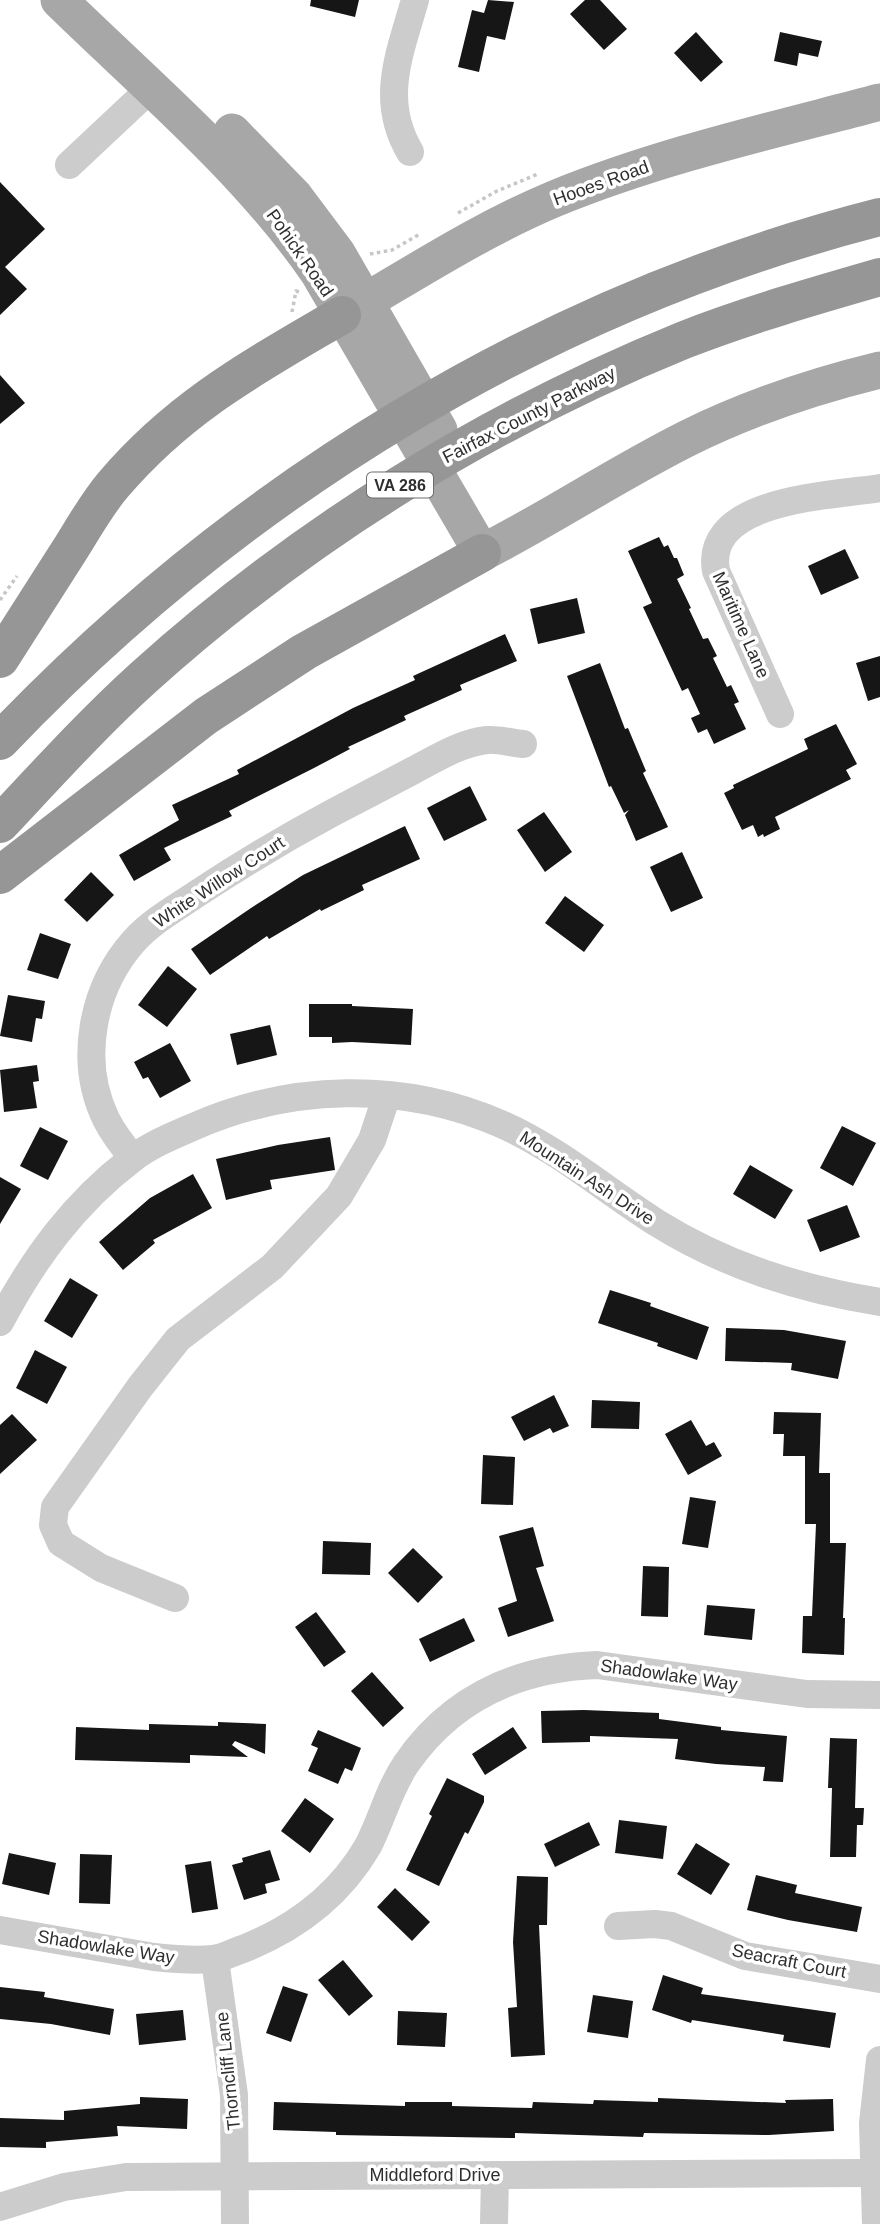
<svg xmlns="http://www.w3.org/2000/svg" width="880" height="2224" font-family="Arial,sans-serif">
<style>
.building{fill:#161616}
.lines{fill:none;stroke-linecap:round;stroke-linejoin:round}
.path{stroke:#c6c6c6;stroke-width:3.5;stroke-dasharray:3.5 3.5;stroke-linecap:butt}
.minor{stroke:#ccc;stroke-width:28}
.major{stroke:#a7a7a7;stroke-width:37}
.highway{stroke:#969696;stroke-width:38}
.labels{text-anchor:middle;stroke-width:7;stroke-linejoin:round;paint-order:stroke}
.shield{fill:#fff;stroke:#6d6d6d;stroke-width:2}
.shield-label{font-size:16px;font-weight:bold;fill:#2f2f2f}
.street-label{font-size:18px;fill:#2f2f2f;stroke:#fff}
</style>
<rect width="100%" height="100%" fill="#fff"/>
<g class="building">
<path d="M311 0H359L355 17 310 6Z"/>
<path d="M488 0 514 2 505 40 487 36 479 72 458 67 472 10 484 13Z"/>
<path d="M585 0H600L627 29 604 50 570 14Z"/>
<path d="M696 32 723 62 701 82 674 53Z"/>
<path d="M780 32 822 41 818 57 799 53 797 66 774 61Z"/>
<path d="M0 182 45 229 5 267 27 289 0 315Z"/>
<path d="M0 375 25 403 0 424Z"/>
<path d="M659 537 664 547 668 545 674 558H677L684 575 677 579 691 608 689 609 703 639 708 638 717 656 713 658 727 687 731 685 739 702 734 704 746 729 714 744 707 729 698 733 691 718 700 714 688 688 682 691 643 607 652 603 628 551Z"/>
<path d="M845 549 859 578 821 595 808 566Z"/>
<path d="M577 598 585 633 538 644 530 609Z"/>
<path d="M505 634 517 661 460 685 462 690 404 716 406 720 348 747 350 749 314 768 229 811 232 816 164 848 171 860 134 881 119 855 179 820 172 805 239 774 237 770 353 708 415 680 413 676Z"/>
<path d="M880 656V697L868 701 856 663Z"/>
<path d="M600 663 625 729 628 728 646 771 643 773 668 827 636 841 625 815 629 810 624 813 611 786 609 787 567 676Z"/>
<path d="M836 724 857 764 846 770 851 779 775 817 780 829 764 837 763 834 758 837 753 825 742 830 724 793 734 788 733 785 808 749 804 739Z"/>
<path d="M470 786 487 820 444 841 427 808Z"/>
<path d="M544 812 572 852 545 872 517 830Z"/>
<path d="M405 826 420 859 362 885 364 890 321 911 320 909 269 939 267 936 210 975 191 949 251 908 303 875Z"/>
<path d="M682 852 703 898 671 912 650 867Z"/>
<path d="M91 872 114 895 87 922 64 900Z"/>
<path d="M565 896 604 925 584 952 545 923Z"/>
<path d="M40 933 71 944 58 979 27 970Z"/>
<path d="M168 966 197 989 167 1027 138 1005Z"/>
<path d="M8 995 45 1001 42 1019 36 1018 32 1042 0 1036Z"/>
<path d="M309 1004H352V1006L413 1009 411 1045 352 1042 332 1043V1037H309Z"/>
<path d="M270 1025 277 1055 237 1065 230 1034Z"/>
<path d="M170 1043 191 1081 160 1098 148 1077 143 1079 134 1062Z"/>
<path d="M37 1065 39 1081 33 1082 37 1108 4 1112 0 1070Z"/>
<path d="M842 1126 876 1143 853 1186 820 1168Z"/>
<path d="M40 1127 68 1141 48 1180 20 1166Z"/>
<path d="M330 1137 335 1170 270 1180 272 1189 226 1200 216 1159 278 1145Z"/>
<path d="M750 1165 793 1190 775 1219 733 1194Z"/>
<path d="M193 1174 212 1208 153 1240 155 1243 123 1270 99 1242 150 1198Z"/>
<path d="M0 1177 21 1189 0 1224Z"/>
<path d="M847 1205 860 1237 820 1252 807 1220Z"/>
<path d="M70 1278 98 1295 72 1338 44 1321Z"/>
<path d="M610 1290 651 1303 650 1306 709 1327 697 1360 657 1346 658 1343 598 1323Z"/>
<path d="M726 1328 784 1330 846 1341 838 1379 791 1370 792 1363 725 1361Z"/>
<path d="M35 1350 67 1367 47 1404 16 1388Z"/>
<path d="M554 1395 569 1426 553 1433 550 1428 524 1441 511 1417Z"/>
<path d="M592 1400 640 1402 639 1429 591 1428Z"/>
<path d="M774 1412 821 1413 819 1473H830V1543H846L843 1618H845L844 1655 802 1653 803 1616H812L816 1524H805V1456H783L784 1434H773Z"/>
<path d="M12 1414 37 1440 0 1474V1425Z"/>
<path d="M691 1420 706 1446 714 1442 722 1456 688 1475 665 1434Z"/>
<path d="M483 1455 515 1457 513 1505 481 1504Z"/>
<path d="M690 1497 716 1501 708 1548 682 1544Z"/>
<path d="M533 1527 544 1566 536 1568 554 1621 508 1637 498 1608 517 1601 499 1536Z"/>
<path d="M323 1541 371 1543 370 1575 322 1574Z"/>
<path d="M413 1548 443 1577 418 1603 388 1573Z"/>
<path d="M643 1566 669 1567 668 1617 641 1616Z"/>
<path d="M707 1605 755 1609 752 1640 704 1635Z"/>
<path d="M316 1612 346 1652 324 1667 295 1627Z"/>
<path d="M464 1618 475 1641 430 1662 419 1639Z"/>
<path d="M372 1672 404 1708 383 1727 351 1691Z"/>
<path d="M584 1710 659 1713V1719L721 1727V1730L787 1736 783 1782 763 1781 765 1767 716 1764 675 1759 678 1739 590 1736V1742L542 1743 541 1711Z"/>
<path d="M218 1722 266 1724 265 1754 235 1741 232 1745 248 1757 190 1755V1763L75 1760 76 1727 149 1730V1724L218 1726Z"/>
<path d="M513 1727 527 1748 485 1775 472 1754Z"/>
<path d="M318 1730 361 1748 352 1771 345 1768 338 1784 308 1771 318 1748 311 1745Z"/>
<path d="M830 1738 857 1739 855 1808H864L863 1825H857L856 1857H830L832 1788H828Z"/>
<path d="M447 1778 484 1796V1802L468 1834 465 1832 439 1886 406 1870 432 1816 429 1814Z"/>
<path d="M305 1798 334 1819 310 1853 281 1831Z"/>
<path d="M619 1820 667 1826 663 1859 615 1853Z"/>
<path d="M589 1822 600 1845 555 1867 544 1844Z"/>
<path d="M696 1843 730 1864 711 1895 677 1874Z"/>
<path d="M270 1850 280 1880 265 1884 267 1893 244 1900 232 1865 243 1862 242 1858Z"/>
<path d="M9 1853 56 1863 49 1895 2 1884Z"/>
<path d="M80 1854 112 1855 110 1904 79 1903Z"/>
<path d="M211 1861 218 1909 192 1913 185 1865Z"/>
<path d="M756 1875 797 1885 795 1893 862 1907 857 1932 788 1920 747 1910Z"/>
<path d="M517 1876 548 1877 547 1925H539L545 2055 511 2057 508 2008 517 2007 513 1942Z"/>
<path d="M395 1888 430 1922 412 1941 377 1907Z"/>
<path d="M343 1960 373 1996 349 2016 318 1980Z"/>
<path d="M663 1975 703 1988 701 1994 836 2013 830 2048 783 2041 784 2035 692 2020 691 2023 652 2010Z"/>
<path d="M283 1986 308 1994 291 2042 266 2033Z"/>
<path d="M0 1987 45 1992 44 1997 114 2009 110 2035 51 2024 0 2019Z"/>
<path d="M593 1995 633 2001 628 2038 587 2032Z"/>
<path d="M183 2010 186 2040 139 2045 136 2014Z"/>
<path d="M398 2011 447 2013 445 2047 397 2045Z"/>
<path d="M140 2097 188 2099 187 2129 117 2126 118 2136 46 2142V2148L0 2147V2118L64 2120V2111L140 2104Z"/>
<path d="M658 2098 786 2103 785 2100 833 2099 834 2131 769 2135 644 2133 643 2137 515 2133V2138L336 2135V2132L273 2130 274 2102 405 2106V2102H452V2106L532 2108 533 2102 593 2104 594 2100 658 2102Z"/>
</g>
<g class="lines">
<g class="path">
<path d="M458 213 497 191 538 174"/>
<path d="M370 254 392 250 420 234"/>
<path d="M292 312 296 291 299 292"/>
<path d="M0 600 17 576"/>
</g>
<g class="minor">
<path d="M410 152C379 100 400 53 415 0"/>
<path d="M69 165 150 89"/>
<path d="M780 714 716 571C703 498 833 496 880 488"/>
<path d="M133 1158C123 1146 113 1133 106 1119 78 1061 92 988 134 941 152 921 176 908 198 893 242 864 287 837 334 812 361 798 387 784 414 770 437 758 460 743 487 740 498 739 512 743 523 744"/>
<path d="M0 1322C34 1258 74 1203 132 1159 150 1145 172 1136 193 1127 290 1084 403 1081 501 1124 558 1149 605 1190 657 1223 726 1266 800 1289 880 1302"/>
<path d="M175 1598 101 1568 61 1543 53 1525 55 1507 140 1387 178 1339 272 1267 339 1196 372 1140 387 1095"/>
<path d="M618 1926 655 1924 671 1926 745 1956 880 1979"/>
<path d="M0 1930 154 1957C173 1959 194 1961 213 1959 223 1958 233 1952 243 1949 296 1928 339 1896 368 1846 382 1819 389 1789 406 1764 452 1697 519 1668 597 1665L807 1694 880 1695"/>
<path d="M215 1960 234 2095 235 2224"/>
<path d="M0 2207 64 2187 126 2177 873 2173"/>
<path d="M494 2224 495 2175"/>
<path d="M876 2224 873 2123 880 2060"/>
</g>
<g class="major">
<path d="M59 0C148 87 247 169 318 272L482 553C552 517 618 473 688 438 749 408 814 386 880 370"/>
<path d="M232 132 295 197 337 253 439 430"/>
<path d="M344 314C413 274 480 230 554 199 659 156 770 131 880 102"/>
</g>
<g class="highway">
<path d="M0 659C23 623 46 587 69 551 83 529 96 505 113 485 180 406 255 366 342 315"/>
<path d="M0 741C239 490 543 303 880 217"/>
<path d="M0 824C47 774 93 723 144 677 303 534 487 420 684 340 748 315 814 296 880 277"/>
<path d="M0 875 206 716 304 652 482 553"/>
</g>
</g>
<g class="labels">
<rect class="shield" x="367" y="472.5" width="66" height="25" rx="5"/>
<g class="shield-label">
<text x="400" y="491">VA 286</text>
</g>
<g class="street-label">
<text transform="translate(601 183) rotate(-20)" y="6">Hooes Road</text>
<text transform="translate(300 253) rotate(55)" y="6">Pohick Road</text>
<text transform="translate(529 415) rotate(-27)" y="6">Fairfax County Parkway</text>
<text transform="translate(741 625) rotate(66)" y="6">Maritime Lane</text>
<text transform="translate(219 882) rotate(-33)" y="6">White Willow Court</text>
<text transform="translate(587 1178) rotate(33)" y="6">Mountain Ash Drive</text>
<text transform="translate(669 1675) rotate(8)" y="6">Shadowlake Way</text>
<text transform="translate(106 1947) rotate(9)" y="6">Shadowlake Way</text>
<text transform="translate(789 1961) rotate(11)" y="6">Seacraft Court</text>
<text transform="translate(228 2071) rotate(-96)" y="6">Thorncliff Lane</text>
<text x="435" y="2181">Middleford Drive</text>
</g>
</g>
</svg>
